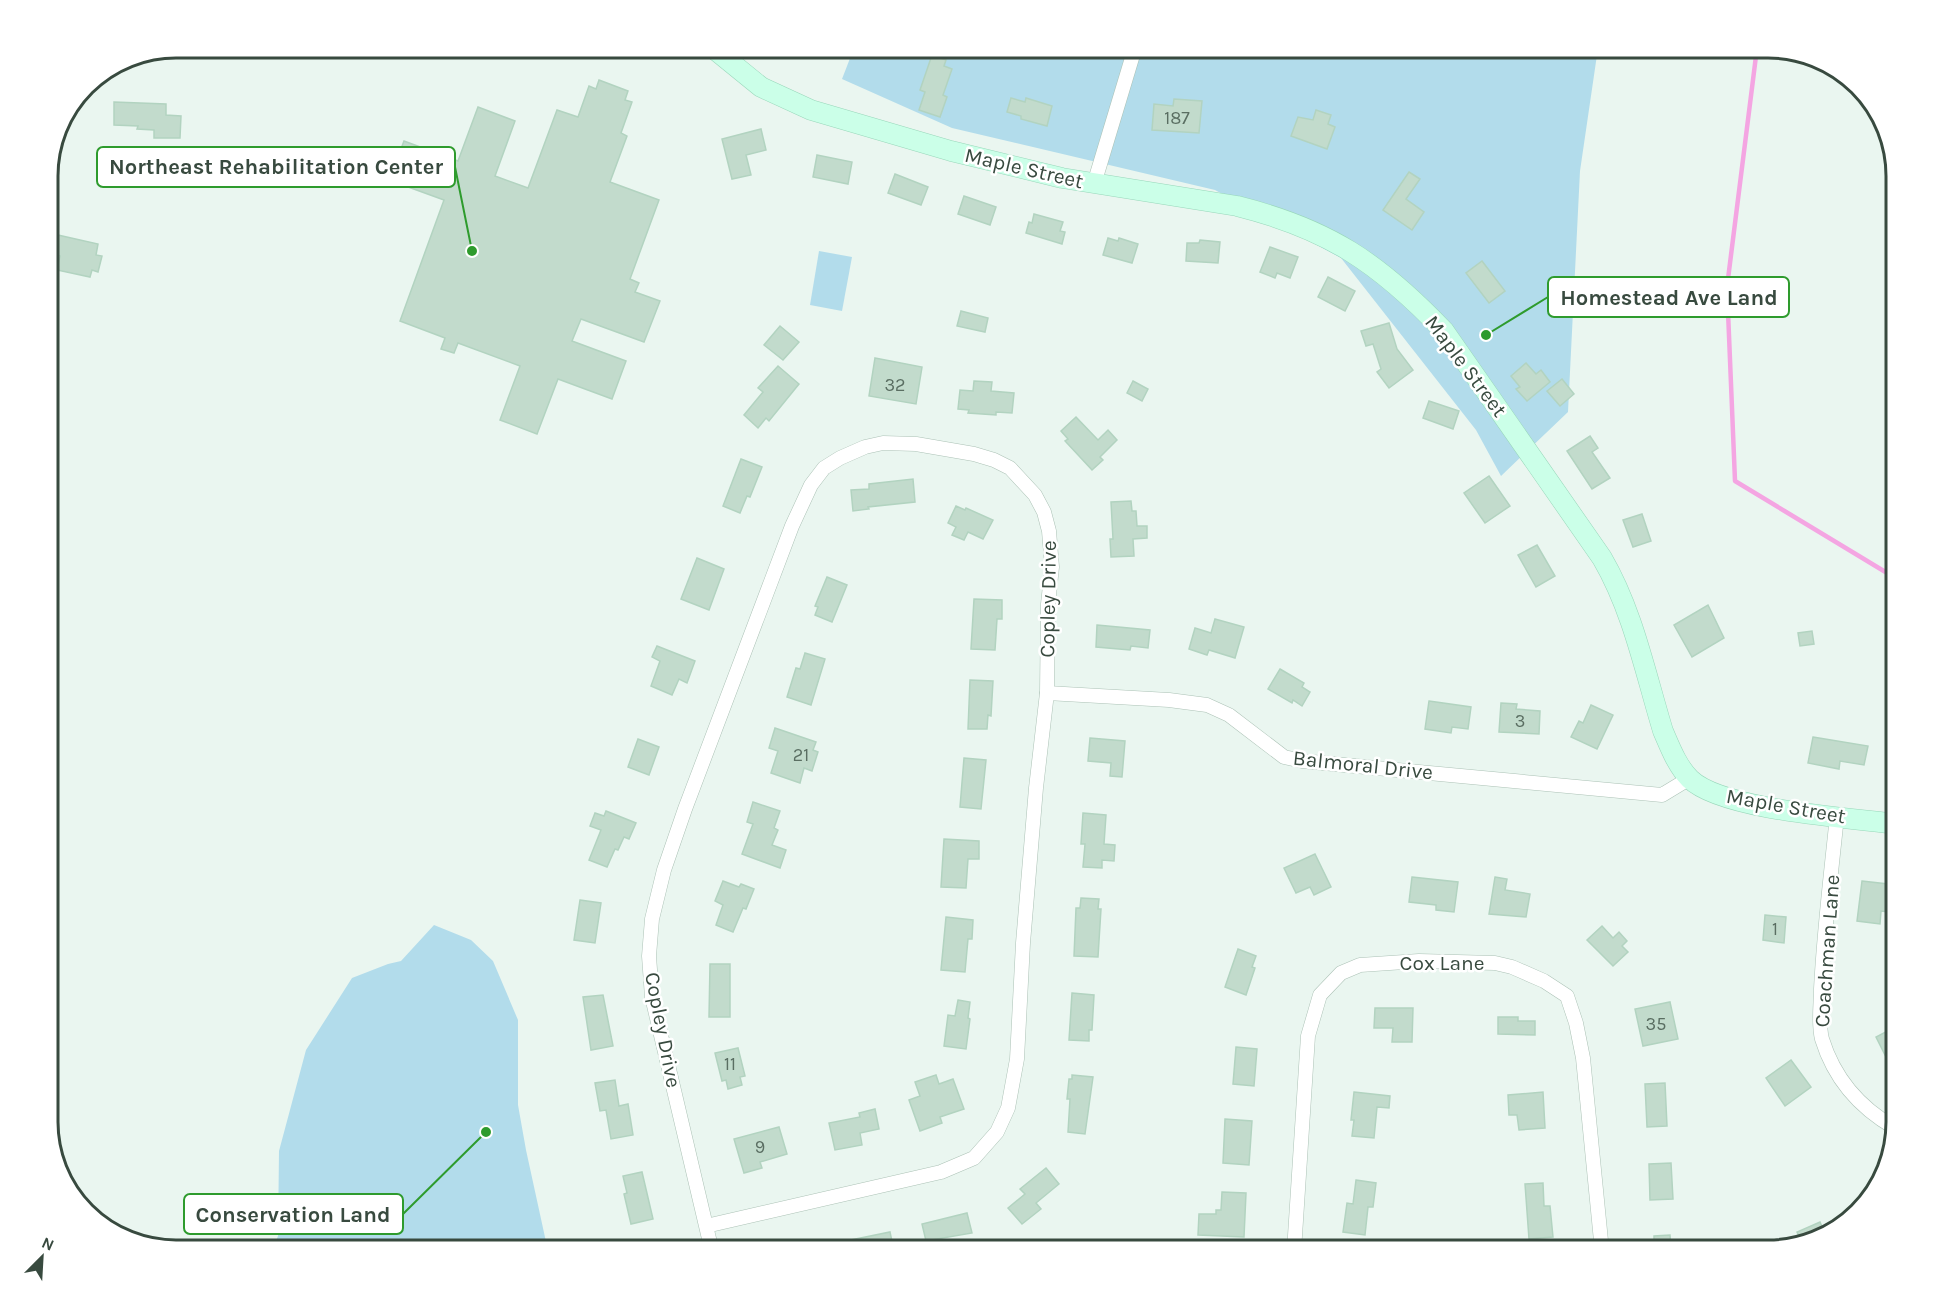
<svg xmlns="http://www.w3.org/2000/svg" width="1945" height="1299" font-family="Karla,sans-serif">
<style>
.green{fill:#b2dceb}
.lines{fill:none;stroke-linecap:round;stroke-linejoin:round}
.stream{stroke:#f4a5e2;stroke-width:4.5}
.building{fill:#c2dbcc;stroke:#b2d3c0;stroke-width:1.5}
.street-casing{stroke:#acc2b6;stroke-width:15}
.secondary-casing{stroke:#99d7ba;stroke-width:21}
.street{stroke:#fff;stroke-width:14}
.secondary{stroke:#cbffe8;stroke-width:20}
.labels{text-anchor:middle;stroke-width:5;stroke-linejoin:round;paint-order:stroke}
.number-label{font-size:18px;fill:#5a6e62}
.street-label{font-size:21px;fill:#384a3f;stroke:#fff}
.rim{fill:none;stroke:#384a3f;stroke-width:3}
.leader{fill:none;stroke:#2e9b2d;stroke-width:2}
.callout-dot{fill:#2e9b2d;stroke:#fff;stroke-width:2}
.callout{fill:#fff;stroke:#2e9b2d;stroke-width:2}
.callout-label{font-size:22px;text-anchor:middle;font-weight:bold;fill:#384a3f}
</style>
<rect width="100%" height="100%" fill="#eaf6f0"/>
<g class="green">
<path d="M854 48H1598L1580 171 1568 412 1501 476 1476 430 1341 258 1215 190 952 128 842 79Z"/>
<path d="M819 251 852 257 842 311 810 305Z"/>
<path d="M434 925 471 940 493 961 518 1020V1105L526 1150 548 1251H272L278 1236 279 1151 306 1050 352 978 388 964 401 961Z"/>
</g>
<g class="lines">
<path class="stream" d="M1757 48 1727 287 1735 481 1897 579"/>
</g>
<g class="building">
<path d="M932 55 946 60 944 66 952 69 943 95 947 97 940 117 919 110 925 92 920 90Z"/>
<path d="M599 80 628 91 625 100 632 102 621 133 627 136 610 182 659 200 630 279 639 283 635 292 660 301 644 342 581 319 572 341 626 361 612 399 558 379 537 434 500 420 520 366 458 343 454 353 441 349 445 338 400 321 444 200 389 180 404 141 458 161 478 107 515 121 495 176 528 188 557 110 578 117 589 86 596 89Z"/>
<path d="M1011 98 1025 102 1026 98 1052 106 1047 126 1021 119V116L1007 112Z"/>
<path d="M1174 99 1202 101 1199 133 1152 130 1154 104 1173 106Z"/>
<path d="M114 102 166 104V115L181 116 180 138H154V130L137 129 138 126 114 125Z"/>
<path d="M1316 110 1331 115 1328 124 1335 127 1327 149 1291 136 1298 117 1313 120Z"/>
<path d="M761 129 766 150 746 155 751 175 732 179 722 139Z"/>
<path d="M817 155 852 162 848 184 813 177Z"/>
<path d="M1409 172 1420 179 1406 199 1424 212 1412 230 1383 210Z"/>
<path d="M895 174 928 187 921 205 888 193Z"/>
<path d="M964 196 996 207 990 225 958 214Z"/>
<path d="M1034 214 1063 222 1060 231 1065 232 1062 244 1026 233 1029 222 1032 223Z"/>
<path d="M58 235 98 244 96 255 102 256 98 272 92 270 90 277 57 270 60 256 54 254Z"/>
<path d="M1108 238 1118 241 1119 238 1138 244 1132 263 1103 255Z"/>
<path d="M1200 240 1220 242 1218 263 1186 261 1187 243H1199Z"/>
<path d="M1270 247 1298 257 1290 278 1277 273 1275 278 1260 272Z"/>
<path d="M1482 261 1505 291 1489 303 1466 273Z"/>
<path d="M1328 277 1355 291 1345 311 1318 297Z"/>
<path d="M961 311 988 318 985 332 957 326Z"/>
<path d="M1389 323 1397 349 1413 370 1389 388 1377 372 1381 369 1373 344 1366 346 1361 331Z"/>
<path d="M780 326 799 342 783 360 764 345Z"/>
<path d="M875 358 922 367 916 404 869 396Z"/>
<path d="M1526 363 1536 374 1541 370 1550 382 1527 401 1516 389 1520 387 1511 376Z"/>
<path d="M778 366 799 384 769 421 766 418 758 428 744 415 763 392 758 388Z"/>
<path d="M1562 379 1574 394 1560 406 1547 391Z"/>
<path d="M974 381 992 382 991 391 1014 393 1012 413 996 412V415L968 413 969 410 958 409 960 390 973 391Z"/>
<path d="M1133 381 1148 389 1142 401 1127 393Z"/>
<path d="M1429 401 1459 411 1453 429 1423 418Z"/>
<path d="M1076 417 1098 440 1108 430 1117 440 1100 457 1103 460 1092 470 1065 441 1068 439 1061 431Z"/>
<path d="M1590 436 1598 448 1592 452 1610 478 1592 489 1567 451Z"/>
<path d="M741 459 762 467 750 497 747 496 740 513 723 506Z"/>
<path d="M1489 476 1510 506 1485 523 1464 493Z"/>
<path d="M913 479 915 502 868 507 869 509 853 511 851 490 869 489V484Z"/>
<path d="M1131 501 1132 511H1136L1137 526H1147V538L1133 539 1134 556 1111 557 1110 539H1113L1111 502Z"/>
<path d="M956 506 965 510 966 508 993 520 983 539 968 532 964 540 952 535 956 527 948 523Z"/>
<path d="M1642 514 1651 541 1633 547 1623 520Z"/>
<path d="M1537 545 1555 576 1536 587 1518 555Z"/>
<path d="M697 558 724 569 709 610 681 599Z"/>
<path d="M827 577 847 585 832 622 815 615 818 607 815 606Z"/>
<path d="M974 599 1002 600V619H997L995 650 971 649Z"/>
<path d="M1708 605 1724 638 1692 657 1674 625Z"/>
<path d="M1215 619 1244 627 1235 658 1209 650 1207 655 1189 649 1195 628 1211 633Z"/>
<path d="M1097 625 1150 630 1148 648 1131 646 1130 650 1096 647Z"/>
<path d="M1812 631 1814 644 1800 646 1798 633Z"/>
<path d="M657 646 695 661 687 683 679 679 672 695 651 686 660 661 652 657Z"/>
<path d="M805 653 825 659 811 705 787 697 796 668 800 669Z"/>
<path d="M1280 669 1304 683 1302 687 1310 692 1302 706 1293 700 1292 703 1268 689Z"/>
<path d="M970 680 993 681 991 716 988 715 987 729H968Z"/>
<path d="M1429 701 1471 707 1468 729 1452 727 1451 733 1425 729Z"/>
<path d="M1501 703 1517 704 1516 709 1540 711 1539 734 1499 732Z"/>
<path d="M1591 705 1613 715 1597 749 1571 737 1579 721 1583 723Z"/>
<path d="M775 728 816 742 813 750 818 752 812 771 804 768 800 783 771 773 778 751 769 748Z"/>
<path d="M1813 737 1868 746 1864 765 1840 761 1839 769 1808 763Z"/>
<path d="M1090 738 1125 741 1122 777 1110 776 1111 763 1088 761Z"/>
<path d="M638 739 659 747 649 775 628 767Z"/>
<path d="M964 758 986 760 981 809 960 807Z"/>
<path d="M753 802 780 811 774 828 778 830 772 845 786 850 780 868 742 854 753 824 747 822Z"/>
<path d="M606 811 636 823 629 839 624 837 618 850 615 849 607 867 589 860 601 830 590 826 595 813 604 816Z"/>
<path d="M1083 813 1106 815 1104 844 1115 845 1114 861 1102 860V868L1083 867 1085 844H1081Z"/>
<path d="M944 839 979 841V859H968L966 888 941 887Z"/>
<path d="M1315 854 1331 887 1314 895 1310 887 1296 893 1284 868Z"/>
<path d="M1412 877 1458 882 1454 912 1436 910V905L1409 902Z"/>
<path d="M1495 877 1507 879 1505 890 1530 894 1526 917 1489 914Z"/>
<path d="M723 881 739 887 741 884 754 889 746 909 743 908 733 932 716 925 723 905 715 901Z"/>
<path d="M1862 881 1897 885V913L1881 911 1880 924 1857 921Z"/>
<path d="M1081 898 1099 899 1098 909H1101L1098 957 1074 956 1076 908H1080Z"/>
<path d="M580 900 601 903 595 943 574 940Z"/>
<path d="M1765 915 1786 917 1784 943 1763 940Z"/>
<path d="M946 917 973 920 972 939H968L965 972 941 970Z"/>
<path d="M1602 926 1613 938 1619 932 1627 941 1622 946 1628 952 1613 966 1587 940Z"/>
<path d="M1238 949 1256 956 1252 967 1255 968 1246 995 1225 987Z"/>
<path d="M710 964H730V1017H709Z"/>
<path d="M1072 993 1094 995 1092 1030H1089V1041L1069 1040Z"/>
<path d="M603 995 613 1046 591 1050 583 997Z"/>
<path d="M958 1000 970 1002 968 1018 970 1019 966 1049 944 1046 948 1015 955 1016Z"/>
<path d="M1670 1002 1678 1039 1643 1046 1635 1009Z"/>
<path d="M1375 1008H1413L1412 1042H1392L1393 1028H1374Z"/>
<path d="M1498 1017H1518V1021H1535V1035L1498 1034Z"/>
<path d="M1897 1026V1079L1876 1037Z"/>
<path d="M1236 1047 1257 1049 1254 1086 1233 1084Z"/>
<path d="M738 1048 745 1076 740 1077 742 1085 728 1089 726 1080 722 1081 715 1053Z"/>
<path d="M1791 1060 1811 1087 1785 1106 1766 1078Z"/>
<path d="M936 1075 939 1084 953 1079 964 1109 940 1117 942 1123 920 1131 909 1100 920 1096 915 1082Z"/>
<path d="M1072 1075 1093 1077 1085 1134 1068 1132 1070 1099H1067L1069 1079H1072Z"/>
<path d="M615 1080 619 1106 628 1104 633 1135 611 1139 606 1110 600 1111 595 1083Z"/>
<path d="M1665 1083 1667 1126 1647 1127 1645 1084Z"/>
<path d="M1354 1092 1390 1096 1389 1108 1377 1107 1374 1138 1352 1136 1354 1120H1351Z"/>
<path d="M1543 1092 1545 1128 1519 1130 1517 1115H1509L1508 1095Z"/>
<path d="M875 1109 879 1129 860 1133 862 1145 835 1150 829 1123 860 1117 859 1113Z"/>
<path d="M1225 1119 1252 1121 1249 1165 1223 1163Z"/>
<path d="M779 1127 787 1154 760 1162 762 1168 744 1173 734 1139Z"/>
<path d="M1671 1163 1673 1199 1650 1200 1649 1164Z"/>
<path d="M1046 1168 1059 1184 1036 1203 1041 1209 1022 1224 1008 1208 1025 1194 1020 1189Z"/>
<path d="M642 1172 653 1219 631 1224 624 1194 627 1193 623 1176Z"/>
<path d="M1356 1180 1376 1183 1373 1207H1368L1365 1235 1343 1232 1347 1203 1353 1204Z"/>
<path d="M1543 1183 1544 1206H1550L1553 1237 1529 1239 1525 1184Z"/>
<path d="M1222 1192 1246 1193 1244 1237 1198 1235 1199 1214H1216V1210H1221Z"/>
<path d="M967 1213 972 1233 926 1241 922 1224Z"/>
<path d="M1820 1222 1826 1236 1802 1242 1797 1232Z"/>
<path d="M890 1232 894 1251H827L826 1245Z"/>
<path d="M1670 1235 1671 1251H1654V1236Z"/>
</g>
<g class="lines">
<g class="street-casing">
<g id="street">
<path d="M1094 184 1135 48"/>
<path d="M1047 693 1169 700 1207 705 1229 715 1284 757 1302 761 1662 795 1690 778"/>
<path d="M1837 816C1831 874 1824 931 1821 989 1821 1004 1818 1024 1822 1039 1834 1078 1860 1108 1895 1128"/>
<path d="M706 1226 941 1172 974 1158 997 1132 1008 1108 1017 1059 1023 943 1036 788 1047 693 1048 604 1052 567 1049 531 1044 512 1035 495 1010 468 994 460 974 454 916 444 883 443 865 447 840 458 824 468 811 485 792 526 685 809 664 870 652 919 649 956 652 997 706 1226 712 1251"/>
<path d="M1294 1251 1308 1036 1320 995 1341 973 1360 965 1419 961 1495 963 1512 967 1544 981 1567 996 1576 1023 1583 1058 1602 1251"/>
</g>
</g>
<g class="secondary-casing">
<path id="secondary" d="M713 48 761 87 811 110 951 151 1062 178 1237 206C1329 229 1379 263 1444 331L1602 558C1633 611 1645 672 1663 731 1670 747 1677 766 1690 779 1722 810 1850 818 1897 824"/>
</g>
<use href="#street" class="street"/>
<use href="#secondary" class="secondary"/>
</g>
<g class="labels">
<g class="number-label">
<text x="1177" y="124">187</text>
<text x="895" y="391">32</text>
<text x="1520" y="727">3</text>
<text x="801" y="761">21</text>
<text x="1775" y="935">1</text>
<text x="1656" y="1030">35</text>
<text x="730" y="1070">11</text>
<text x="760" y="1153">9</text>
</g>
<g class="street-label">
<text transform="translate(1024 168) rotate(13)" y="7">Maple Street</text>
<text transform="translate(1466 366) rotate(53)" y="7">Maple Street</text>
<text transform="translate(1048 599) rotate(-89)" y="7">Copley Drive</text>
<text transform="translate(1363 765) rotate(6)" y="7">Balmoral Drive</text>
<text transform="translate(1786 806) rotate(10)" y="7">Maple Street</text>
<text transform="translate(1827 951) rotate(-86)" y="7">Coachman Lane</text>
<text x="1442" y="970">Cox Lane</text>
<text transform="translate(663 1030) rotate(79)" y="7">Copley Drive</text>
</g>
</g>
<path d="M0 0H1945V1299H0ZM176 58H1768A118 118 0 0 1 1886 176V1122A118 118 0 0 1 1768 1240H176A118 118 0 0 1 58 1122V176A118 118 0 0 1 176 58Z" fill="#fff" fill-rule="evenodd"/>
<path class="rim" d="M176 58H1768A118 118 0 0 1 1886 176V1122A118 118 0 0 1 1768 1240H176A118 118 0 0 1 58 1122V176A118 118 0 0 1 176 58Z"/>
<path class="leader" d="M472 251L455 167M1486 335L1548 297M486 1132L403 1214"/>
<g class="callout-dot">
<circle cx="472" cy="251" r="6"/>
<circle cx="1486" cy="335" r="6"/>
<circle cx="486" cy="1132" r="6"/>
</g>
<g class="callout">
<rect x="97" y="147" width="358" height="40" rx="6"/>
<rect x="1548" y="277" width="241" height="40" rx="6"/>
<rect x="184" y="1194" width="219" height="40" rx="6"/>
</g>
<g class="callout-label">
<text x="276" y="174">Northeast Rehabilitation Center</text>
<text x="1669" y="305">Homestead Ave Land</text>
<text x="293" y="1222">Conservation Land</text>
</g>
<g transform="translate(42 1257) rotate(24)" stroke="#ffffff" stroke-width="4.5" paint-order="stroke">
<path d="M0-4.5L10 22L0 15L-10 22Z" fill="#384a3f"/>
<text y="-9" font-size="16" font-weight="bold" text-anchor="middle" fill="#384a3f">N</text>
</g>
</svg>
